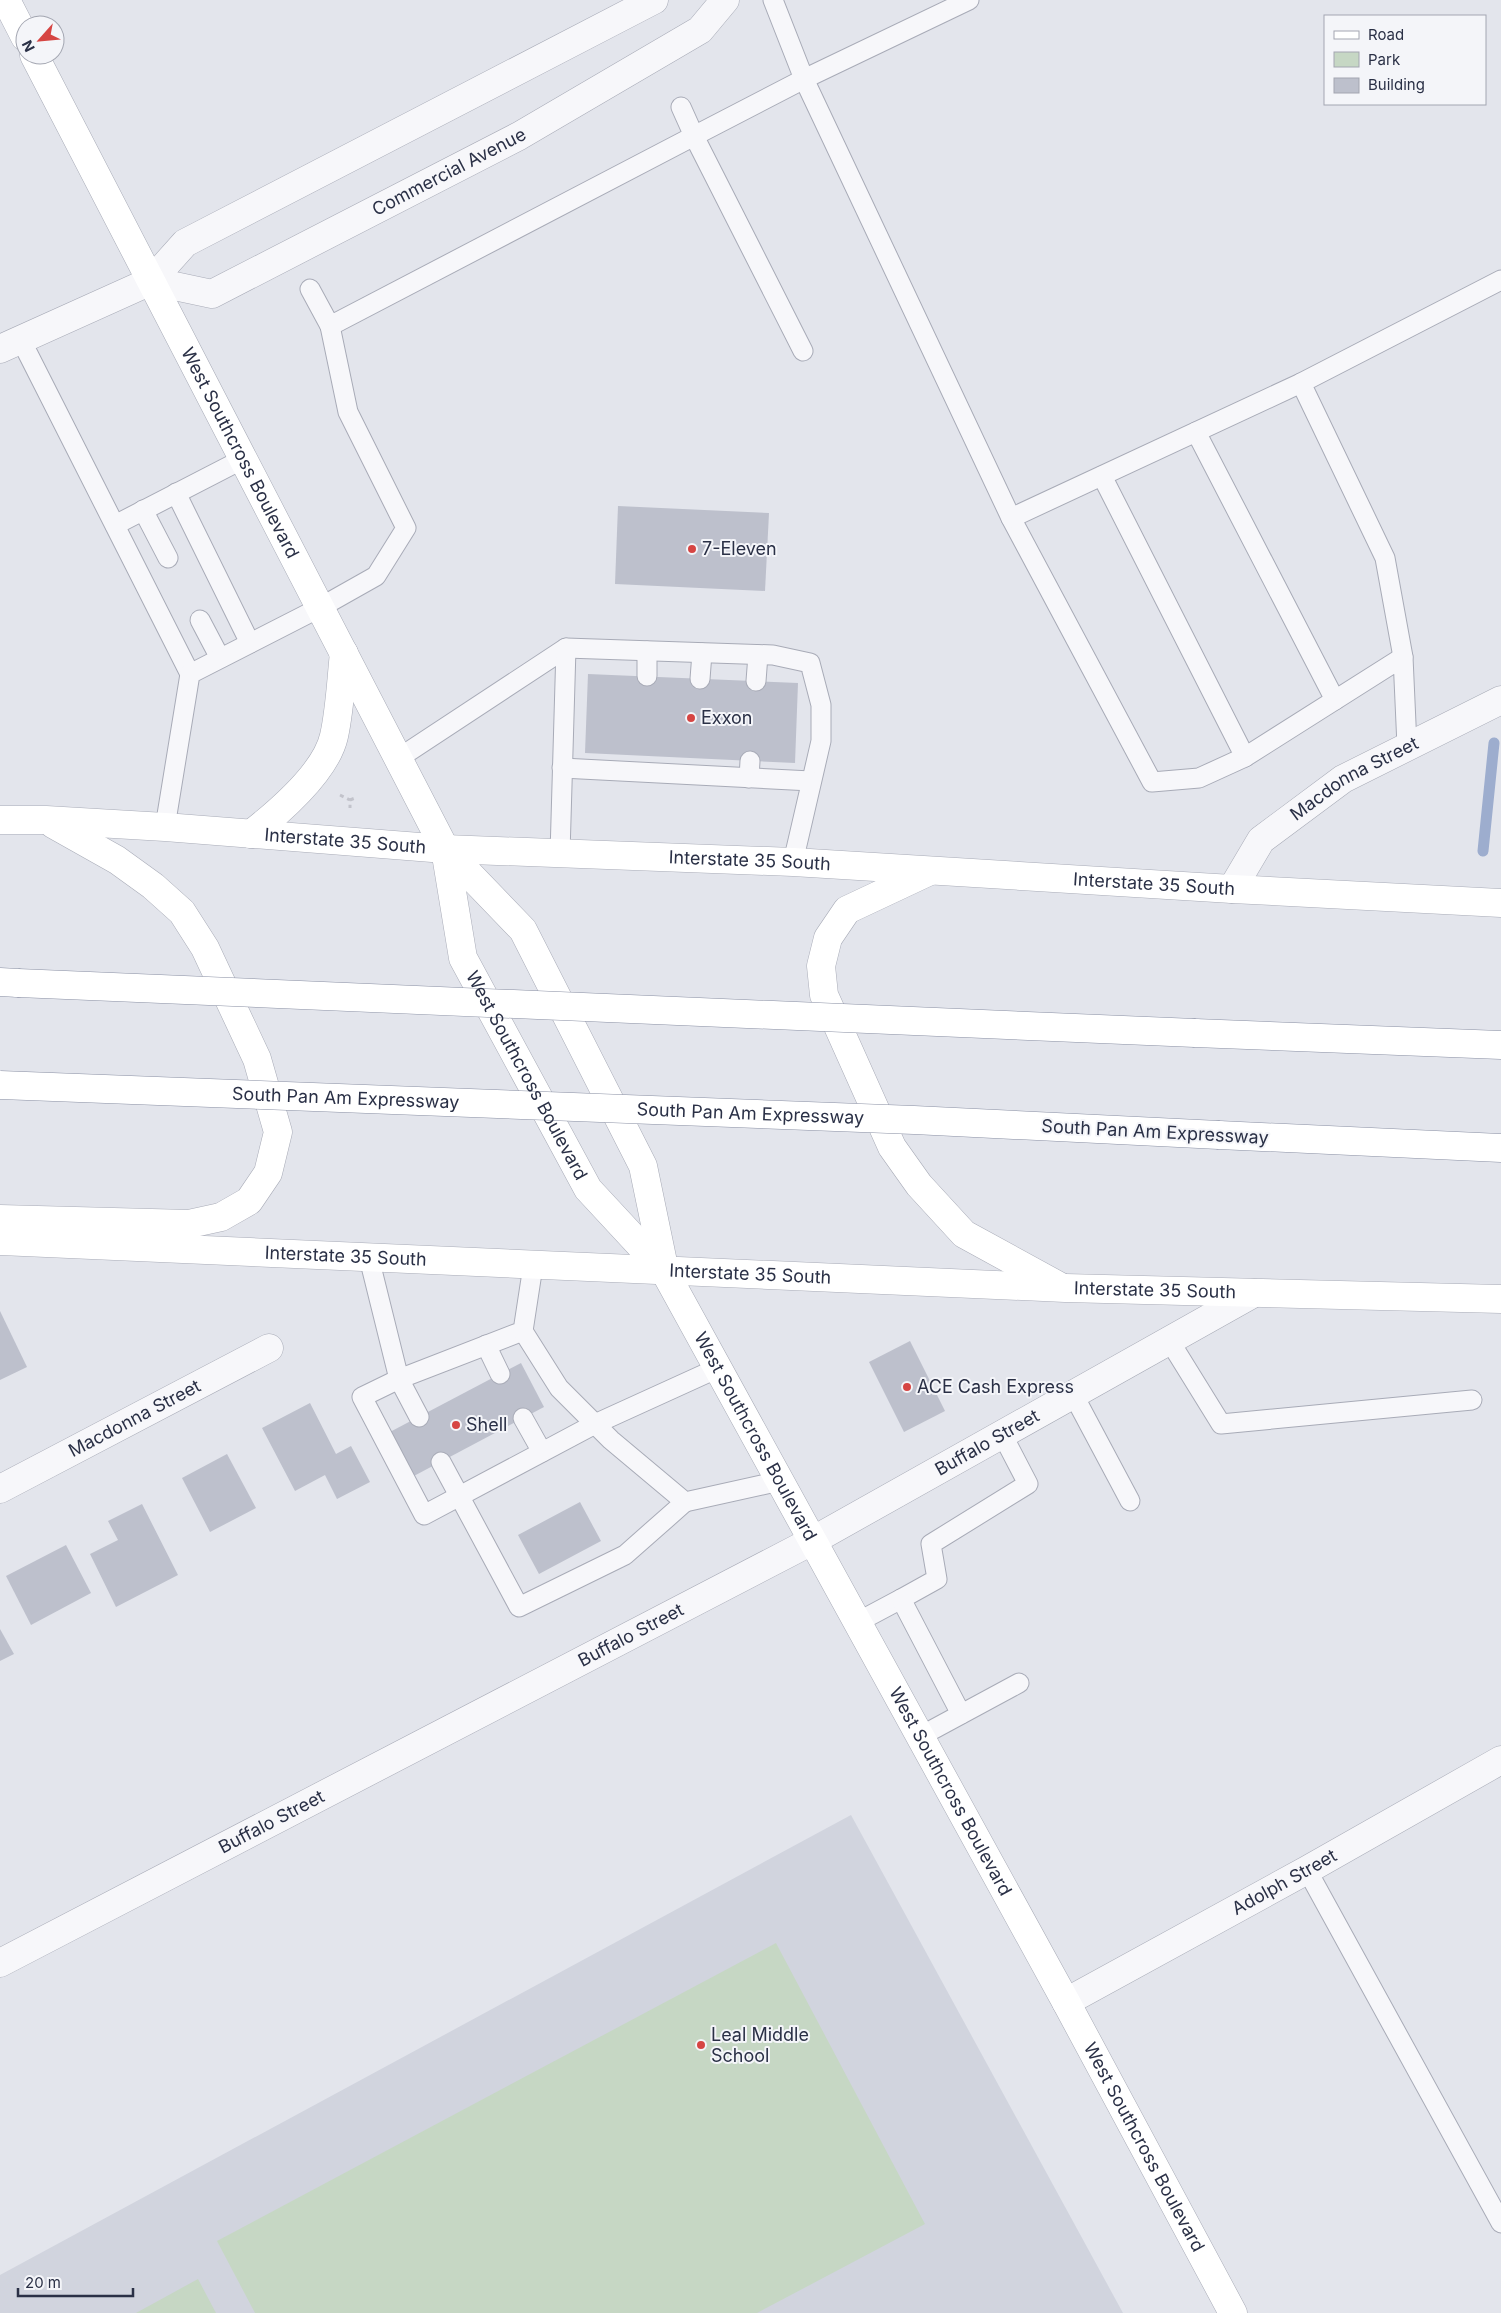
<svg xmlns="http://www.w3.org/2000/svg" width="1501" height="2313" font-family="Inter,sans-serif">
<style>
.built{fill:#d1d4de}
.green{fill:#c6d7c4}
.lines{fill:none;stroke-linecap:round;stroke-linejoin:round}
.stream{stroke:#9dadce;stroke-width:11}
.building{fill:#bdc0cc}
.service-casing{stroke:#a8abb7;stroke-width:21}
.minor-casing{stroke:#a8abb7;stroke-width:29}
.tertiary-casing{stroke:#a8abb7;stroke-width:29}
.secondary-casing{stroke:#a8abb7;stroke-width:29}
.motorway-casing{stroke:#8a90a4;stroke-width:29}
.path{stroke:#c2c3cb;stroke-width:3;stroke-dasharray:4 4;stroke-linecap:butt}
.service{stroke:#f7f7fa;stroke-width:19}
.minor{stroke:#f7f7fa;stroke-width:28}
.tertiary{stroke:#f7f7fa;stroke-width:28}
.secondary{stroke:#fff;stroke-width:28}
.motorway{stroke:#fff;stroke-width:28}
.motorway-bridge-casing{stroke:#8a90a4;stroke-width:29;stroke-linecap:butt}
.motorway-bridge{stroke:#fff;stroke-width:28}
.poi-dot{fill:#d64543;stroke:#f4f5f9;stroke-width:2}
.labels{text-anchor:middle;stroke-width:4;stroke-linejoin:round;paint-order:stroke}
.street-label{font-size:18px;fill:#2a3046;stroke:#f4f5f9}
.poi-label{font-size:18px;fill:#2a3046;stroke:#f4f5f9;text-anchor:start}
</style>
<rect width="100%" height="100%" fill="#e3e5ec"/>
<path class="built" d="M851 1815 1123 2313H0V2275Z"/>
<g class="green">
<path d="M776 1943 925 2224 757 2313H255L217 2241Z"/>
<path d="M198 2279 216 2313H136Z"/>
</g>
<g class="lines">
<path class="stream" d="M1483 851 1494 743"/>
</g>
<g class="building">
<path d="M618 506 769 513 765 591 615 584Z"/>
<path d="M588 674 798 683 795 763 585 753Z"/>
<path d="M0 1311 27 1367 0 1380Z"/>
<path d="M910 1341 945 1411 904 1432 869 1362Z"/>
<path d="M521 1363 544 1407 412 1477 388 1433Z"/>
<path d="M310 1403 336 1454 351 1446 370 1482 337 1499 325 1475 295 1491 262 1428Z"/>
<path d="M227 1454 256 1508 210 1532 182 1478Z"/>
<path d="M580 1502 601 1541 539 1574 518 1535Z"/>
<path d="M142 1504 178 1575 116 1607 90 1554 118 1540 108 1521Z"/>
<path d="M66 1545 91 1593 31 1625 6 1576Z"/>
<path d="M0 1629 14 1654 0 1661Z"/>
</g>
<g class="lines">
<g class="service-casing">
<g id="service">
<path d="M773 0 804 79 1011 518 1152 782 1199 778 1245 757 1403 657 1407 746"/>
<path d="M310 289 330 326 694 136 681 107"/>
<path d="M20 338 190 674"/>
<path d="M803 351 694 136 804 79 969 0"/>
<path d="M1196 432 1335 700"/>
<path d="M1102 476 1245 757"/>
<path d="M176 493 250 643"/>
<path d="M143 510 168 558"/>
<path d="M1011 518 1301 383"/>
<path d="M115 525 243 459"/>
<path d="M200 620 220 658"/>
<path d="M1403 657 1385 558 1301 383 1501 280"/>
<path d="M647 676V651"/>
<path d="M700 679 702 653"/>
<path d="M756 681 758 655"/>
<path d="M399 758 566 648 773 655 810 663 821 705V741L793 862"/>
<path d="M562 768 811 781"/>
<path d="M749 778 750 761"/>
<path d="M165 827 190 674 321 607 376 576 406 528 348 412 330 326"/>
<path d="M560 854 566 648"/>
<path d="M369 1258 399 1379 523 1331 533 1266"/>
<path d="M523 1331 559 1388 611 1440 685 1502 780 1481"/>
<path d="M1169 1340 1221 1424 1472 1400"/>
<path d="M486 1345 500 1374"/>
<path d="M1073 1394 1130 1501"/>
<path d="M419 1417 399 1379 362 1397 424 1515 595 1424 718 1368"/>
<path d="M523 1418 542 1452"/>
<path d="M441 1462 519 1607 625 1555 685 1502"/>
<path d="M856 1623 901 1599"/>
<path d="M961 1714 901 1599 937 1579 931 1544 1028 1484 1002 1434"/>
<path d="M919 1737 1019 1683"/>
<path d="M1307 1870 1501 2223"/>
</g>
</g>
<g class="minor-casing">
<g id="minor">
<path id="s1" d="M1232 889 1261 840 1343 779 1501 700"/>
<path id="s2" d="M0 1489 269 1348"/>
<path id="s3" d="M0 1963 812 1541 1254 1293"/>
<path id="s4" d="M1066 2002 1307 1870 1501 1760"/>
</g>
</g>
<g class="tertiary-casing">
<g id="tertiary">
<path id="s5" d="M151 281 212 294 519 136 700 30 725 0"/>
<path d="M0 349 151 281 185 243 654 0"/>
</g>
</g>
<g class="secondary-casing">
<g id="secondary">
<path d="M6 0 25 37"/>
<path id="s6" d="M34 55 445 849 523 930 643 1166 665 1272"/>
<path id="s7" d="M0 820H46L165 827 445 849 793 862 1232 889 1501 903"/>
<path d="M251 834C279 812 326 772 334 736 340 709 341 680 344 653"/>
<path id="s8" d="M445 849 463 958 588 1189 665 1272 1066 2002 1233 2313"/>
<path d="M930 871 847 910 828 938 821 966 824 995 892 1147 919 1185 964 1234 1059 1286"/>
<path d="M0 1219 189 1224 221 1217 249 1201 268 1173 278 1132 257 1059 205 948 182 912 153 886 117 860 53 824"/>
<path id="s9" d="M0 1241 1065 1288 1501 1299"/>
</g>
</g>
<g class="motorway-casing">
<g id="motorway">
<path d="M0 982 18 983"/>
<path d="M1195 1033 1501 1045"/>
<path d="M1219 1135 1501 1148"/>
</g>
</g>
<g class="path">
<path d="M340 795 350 800V808"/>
<path d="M350 800 355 798"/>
</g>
<use href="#service" class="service"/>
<use href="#minor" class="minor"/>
<use href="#tertiary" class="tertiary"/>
<use href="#secondary" class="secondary"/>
<use href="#motorway" class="motorway"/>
<g class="motorway-bridge-casing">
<g id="motorway-bridge">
<path d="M18 983 1195 1033"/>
<path id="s10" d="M0 1085 914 1120 1219 1135"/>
</g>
</g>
<use href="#motorway-bridge" class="motorway-bridge"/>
</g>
<g class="poi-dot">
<circle cx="692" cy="549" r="5"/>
<circle cx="691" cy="718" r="5"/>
<circle cx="907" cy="1387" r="5"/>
<circle cx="456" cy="1425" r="5"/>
<circle cx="701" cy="2045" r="5"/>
</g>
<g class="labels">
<g class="street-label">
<text dy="6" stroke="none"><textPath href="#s5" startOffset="329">Commercial Avenue</textPath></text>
<text dy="6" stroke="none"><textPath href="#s6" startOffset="448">West Southcross Boulevard</textPath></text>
<text dy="6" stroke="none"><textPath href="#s1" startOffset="169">Macdonna Street</textPath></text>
<text dy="6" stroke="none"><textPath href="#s7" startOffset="346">Interstate 35 South</textPath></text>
<text dy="6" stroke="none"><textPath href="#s7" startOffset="751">Interstate 35 South</textPath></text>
<text dy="6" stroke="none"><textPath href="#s7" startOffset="1156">Interstate 35 South</textPath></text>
<text dy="6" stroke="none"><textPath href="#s8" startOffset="244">West Southcross Boulevard</textPath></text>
<text dy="6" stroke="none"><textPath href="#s10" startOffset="346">South Pan Am Expressway</textPath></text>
<text dy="6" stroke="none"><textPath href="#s10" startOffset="751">South Pan Am Expressway</textPath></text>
<text transform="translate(1155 1132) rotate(3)" y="6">South Pan Am Expressway</text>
<text dy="6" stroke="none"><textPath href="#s9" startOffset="346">Interstate 35 South</textPath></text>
<text dy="6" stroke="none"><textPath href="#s9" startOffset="751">Interstate 35 South</textPath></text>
<text dy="6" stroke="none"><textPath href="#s9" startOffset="1156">Interstate 35 South</textPath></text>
<text dy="6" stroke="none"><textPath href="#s2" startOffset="152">Macdonna Street</textPath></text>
<text dy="6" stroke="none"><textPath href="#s8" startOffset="674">West Southcross Boulevard</textPath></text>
<text dy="6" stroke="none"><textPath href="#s3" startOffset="1116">Buffalo Street</textPath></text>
<text dy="6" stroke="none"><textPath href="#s3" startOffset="711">Buffalo Street</textPath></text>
<text dy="6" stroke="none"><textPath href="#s8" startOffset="1079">West Southcross Boulevard</textPath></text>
<text dy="6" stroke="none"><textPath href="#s3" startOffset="306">Buffalo Street</textPath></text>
<text dy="6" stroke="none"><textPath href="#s4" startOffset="249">Adolph Street</textPath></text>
<text dy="6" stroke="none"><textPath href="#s8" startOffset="1484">West Southcross Boulevard</textPath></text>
</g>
<g class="poi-label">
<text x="702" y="555">7-Eleven</text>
<text x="701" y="724">Exxon</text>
<text x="917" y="1393">ACE Cash Express</text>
<text x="466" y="1431">Shell</text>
<text x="711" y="2041">Leal Middle<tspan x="711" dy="21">School</tspan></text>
</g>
</g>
<rect x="1324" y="15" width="162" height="90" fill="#f4f5f9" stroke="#a3a6b1"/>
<rect x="1334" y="31" width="25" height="8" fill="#ffffff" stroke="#a3a6b1"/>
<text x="1368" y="40" font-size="15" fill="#2a3046">Road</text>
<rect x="1334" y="52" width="25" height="15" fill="#c6d7c4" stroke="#a3a6b1"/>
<text x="1368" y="65" font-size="15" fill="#2a3046">Park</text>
<rect x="1334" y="78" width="25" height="15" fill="#bdc0cc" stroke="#a3a6b1"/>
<text x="1368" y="90" font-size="15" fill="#2a3046">Building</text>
<g transform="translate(40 40) rotate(243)"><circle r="24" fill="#f4f5f9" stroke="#a3a6b1"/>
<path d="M0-4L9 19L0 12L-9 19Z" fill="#d64543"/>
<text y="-8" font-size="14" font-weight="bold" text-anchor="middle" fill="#2a3046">N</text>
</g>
<path d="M18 2288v8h115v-8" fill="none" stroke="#2a3046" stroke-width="2.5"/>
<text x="25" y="2288" font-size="15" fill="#2a3046" stroke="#f4f5f9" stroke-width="4" paint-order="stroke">20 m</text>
</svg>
